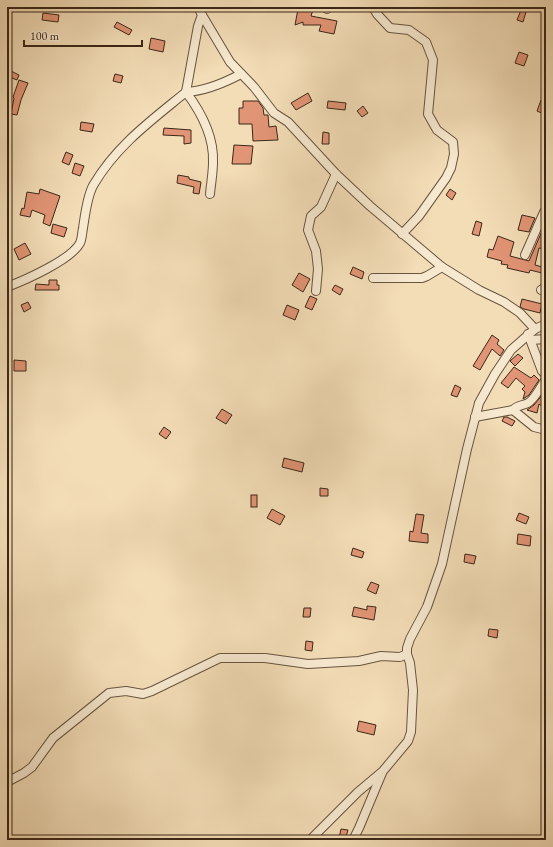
<svg xmlns="http://www.w3.org/2000/svg" width="553" height="847" font-family="'EB Garamond',serif">
<style>
.building{fill:#e29576;stroke:#3a2717}
.lines{fill:none;stroke-linecap:round;stroke-linejoin:round}
.minor-casing{stroke:#68543f;stroke-width:10}
.minor{stroke:#f7e9d0;stroke-width:8}
</style>
<rect width="100%" height="100%" fill="#f3ddb7"/>
<filter id="stains"><feTurbulence type="fractalNoise" baseFrequency=".005" numOctaves="4"/><feColorMatrix values="0 0 0 0 .2 0 0 0 0 .09 0 0 0 0 .02 0 0 0 .5 -.17"/></filter>
<radialGradient id="worn" r=".72"><stop offset=".6" stop-color="#630" stop-opacity="0"/><stop offset="1" stop-color="#630" stop-opacity=".3"/></radialGradient>
<g class="building">
<path d="M307 7H314L311 16 337 21 334 34 319 31 321 25H303V22L295 25 298 9 306 11Z"/>
<path d="M521 10 526 12 523 22 517 20Z"/>
<path d="M43 13 59 15 58 22 42 20Z"/>
<path d="M117 22 132 30 129 35 114 27Z"/>
<path d="M151 38 165 41 163 52 149 49Z"/>
<path d="M519 52 528 55 524 66 515 63Z"/>
<path d="M9 70 19 75 17 80 7 76Z"/>
<path d="M115 74 123 76 121 83 113 81Z"/>
<path d="M19 80 28 83 21 100 17 115 11 114 14 98 13 97Z"/>
<path d="M308 93 312 101 296 110 291 103Z"/>
<path d="M541 100 546 102V115L537 111Z"/>
<path d="M243 101H258L263 108 264 115H268L269 127 276 126 278 140 253 141 252 124H239V108H243Z"/>
<path d="M328 101 346 103 345 110 327 108Z"/>
<path d="M363 106 368 113 362 117 357 111Z"/>
<path d="M81 122 94 124 92 132 80 130Z"/>
<path d="M164 128 191 130V143L184 144V136L163 135Z"/>
<path d="M323 132 329 133V144H322Z"/>
<path d="M234 145 253 146 251 164H232Z"/>
<path d="M66 152 73 155 69 165 62 162Z"/>
<path d="M75 163 84 166 80 176 72 173Z"/>
<path d="M178 175 189 177V179L201 182 199 194 193 193 194 187 177 183Z"/>
<path d="M40 189 60 196 50 226 43 223 45 215 32 210 30 217 20 215 22 208 24 209 27 192 39 194Z"/>
<path d="M450 189 456 193 452 200 446 195Z"/>
<path d="M522 215 535 218 529 232 518 230Z"/>
<path d="M476 221 482 223 479 236 472 234Z"/>
<path d="M546 222V249L539 248 535 265 546 268V274L530 270 529 273 507 268 508 265 501 264 502 261 487 257 489 249 493 250 498 236 514 242 510 256 529 261Z"/>
<path d="M53 224 67 228 64 237 51 233Z"/>
<path d="M25 243 31 254 19 260 14 249Z"/>
<path d="M353 267 364 272 362 279 350 274Z"/>
<path d="M299 273 310 279 303 292 292 285Z"/>
<path d="M49 280H57V285H59V290H35L36 284 49 285Z"/>
<path d="M335 285 343 289 340 295 332 290Z"/>
<path d="M310 296 317 299 312 310 305 307Z"/>
<path d="M522 299 542 304 540 313 524 309 520 307Z"/>
<path d="M28 302 31 308 24 312 21 305Z"/>
<path d="M287 305 299 310 295 320 283 315Z"/>
<path d="M492 335 499 340 497 344 504 350 500 356 492 349 480 370 473 366Z"/>
<path d="M518 354 523 358 515 366 510 361Z"/>
<path d="M14 360 26 361V371H14Z"/>
<path d="M514 367 531 378 534 375 539 380 529 395 523 399 525 392 522 389 525 386 516 378 508 388 501 383Z"/>
<path d="M455 385 461 388 457 397 451 395Z"/>
<path d="M543 394 546 396V409L539 404 537 413 527 410 534 405Z"/>
<path d="M222 409 232 415 226 424 216 418Z"/>
<path d="M504 417H507L515 421 512 426 502 421Z"/>
<path d="M164 427 171 432 166 439 159 434Z"/>
<path d="M284 458 304 463 302 472 282 467Z"/>
<path d="M320 488 328 489V496H320Z"/>
<rect x="251" y="495" width="6" height="12"/>
<path d="M272 509 285 516 280 525 267 518Z"/>
<path d="M519 513 529 517 526 524 516 520Z"/>
<path d="M416 514 424 515 421 533 428 534V543L409 541 410 531 413 532Z"/>
<path d="M518 534 531 536 530 546 517 544Z"/>
<path d="M353 548 364 552 362 558 351 555Z"/>
<path d="M465 554 476 556 474 564 464 562Z"/>
<path d="M371 582 379 585 376 594 367 590Z"/>
<path d="M367 606 376 607 374 620 352 616 354 607 367 610Z"/>
<path d="M304 608H311L310 617H303Z"/>
<path d="M489 629 498 630 497 638 488 636Z"/>
<path d="M306 641 313 642 312 651 305 650Z"/>
<path d="M359 721 376 725 374 735 357 731Z"/>
<path d="M341 829 348 830 345 840 339 838Z"/>
</g>
<g class="lines">
<g class="minor-casing">
<g id="minor">
<path d="M327 7V9"/>
<path d="M373 7 377 14 390 28 409 30 426 42 433 60 428 114 437 130 453 142 454 154 451 168 446 178 419 216 402 234"/>
<path d="M202 15 230 62 254 87 274 113 288 122 336 174 370 206 442 267 479 290 504 302 520 313 535 329"/>
<path d="M186 92C201 112 214 137 213 162 213 173 211 183 210 194"/>
<path d="M186 92C206 91 224 83 241 74"/>
<path d="M525 255 544 212 546 210"/>
<path d="M373 278H422L427 276 442 267"/>
<path d="M7 287C25 280 71 260 80 243 82 239 82 233 83 228 85 216 87 195 94 184 117 145 152 120 186 92L198 26 202 15 198 7"/>
<path d="M541 290 546 287"/>
<path d="M316 291 318 269 316 251 308 230 311 216 321 207 336 174"/>
<path d="M528 334 542 371 546 375"/>
<path d="M531 340 546 339"/>
<path d="M513 410 534 427 546 430"/>
<path d="M475 417 513 410C517 405 522 406 528 403 534 400 542 385 546 379"/>
<path d="M7 782 24 773 32 767 53 738 109 693 126 691 143 694 152 691 220 658H265L308 664 359 661 381 656 400 657 407 654"/>
<path d="M310 840 358 792 383 771 408 741 411 732 413 690 410 663 407 654V648L410 639 427 607 442 564 467 449 479 403 495 374 511 350 535 329 546 324"/>
<path d="M353 840 359 828 382 773"/>
</g>
</g>
<use href="#minor" class="minor"/>
</g>
<rect width="553" height="847" fill="none" stroke="#f3ddb7" stroke-width="24"/>
<rect x="8" y="8" width="537" height="831" fill="none" stroke="#3a2717" stroke-width="2"/>
<rect x="12" y="12" width="529" height="823" fill="none" stroke="#3a2717"/>
<path d="M24 40v6h118v-6" fill="none" stroke="#3a2717" stroke-width="2"/>
<text x="30" y="40" font-size="12" fill="#3a2717" stroke="#f7e9d0" stroke-width="3" paint-order="stroke">100 m</text>
<rect width="100%" height="100%" filter="url(#stains)"/>
<rect width="100%" height="100%" fill="url(#worn)"/>
</svg>
